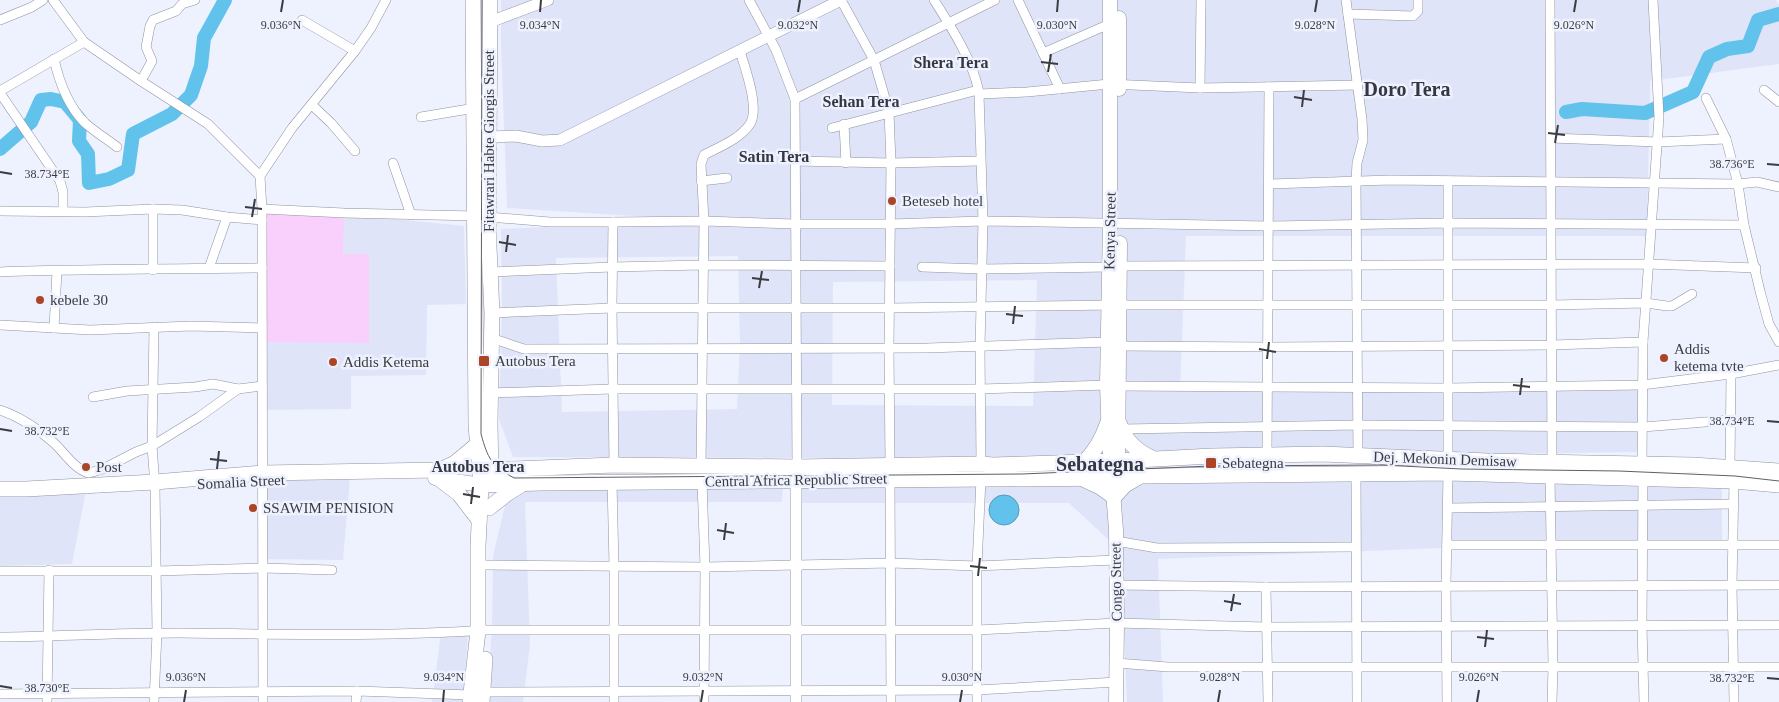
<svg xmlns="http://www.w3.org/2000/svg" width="1779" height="702" font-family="'Times New Roman',serif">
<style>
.built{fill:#e0e4f9;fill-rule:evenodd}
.garden{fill:#f9d0fb}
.water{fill:#61c2eb;stroke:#569ab8}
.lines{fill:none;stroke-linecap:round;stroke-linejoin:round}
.river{stroke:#61c2eb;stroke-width:14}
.minor-casing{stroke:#90939f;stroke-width:10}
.tertiary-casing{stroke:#90939f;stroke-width:12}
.secondary-casing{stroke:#90939f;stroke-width:15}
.primary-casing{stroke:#90939f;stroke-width:16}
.minor{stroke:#fff;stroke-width:9}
.tertiary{stroke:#fff;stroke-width:11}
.secondary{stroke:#fff;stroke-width:14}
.primary{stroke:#fff;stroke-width:15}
.tram{stroke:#5f6067;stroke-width:1}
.ticks{fill:none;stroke:#3b3c41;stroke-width:2}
.poi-dot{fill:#ac4426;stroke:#eef1fe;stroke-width:2}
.labels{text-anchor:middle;stroke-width:5;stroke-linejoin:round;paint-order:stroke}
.street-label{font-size:15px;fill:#3b3c41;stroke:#eef1fe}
.poi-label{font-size:15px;fill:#3b3c41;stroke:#eef1fe;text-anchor:start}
.neighbourhood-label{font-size:16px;font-weight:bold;fill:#343641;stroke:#eef1fe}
.district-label{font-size:20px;font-weight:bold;fill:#343641;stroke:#eef1fe}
.ticks-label{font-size:12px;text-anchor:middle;fill:#3b3c41;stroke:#eef1fe;stroke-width:5;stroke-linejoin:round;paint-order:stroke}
</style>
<rect width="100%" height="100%" fill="#eef1fe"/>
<g class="built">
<path d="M501 0H1116V85L1344 90 1382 89 1344 90 1117 84V0H1776L1779 5V64L1650 81 1647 236H1186L1180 391 1644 389 1640 452 1118 459 513 457 499 419 502 307 501 229 697 220 507 208 501 44ZM738 256 740 343 737 409 562 412 556 258ZM1037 280 1033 406 832 405 833 282Z"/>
<path d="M344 214 464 226 466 304 427 305 426 375 351 376V409L263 410V342Z"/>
<path d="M350 477 343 560 264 559V479Z"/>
<path d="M1415 479 1722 483V544L1468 547 1158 559 1163 702H1127L1118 491 1120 480Z"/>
<path d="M1108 480 1110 541 1069 503H802L801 483Z"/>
<path d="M87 485 72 564 0 566V491Z"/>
<path d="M783 485 782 502H525L530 644 523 702H487L492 627 493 556 509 489Z"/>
<path d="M441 633H468L463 702H432Z"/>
</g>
<path class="garden" d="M264 210 344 214 343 254H369V343L263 342Z"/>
<circle class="water" cx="1004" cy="510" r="15"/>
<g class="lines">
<g class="river">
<path d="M1566 112 1582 109 1645 113 1693 92 1709 57 1727 49 1748 46 1758 20 1779 14"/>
<path d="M0 149 31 122 41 100 51 99 65 102 80 120 79 141 88 154 89 183 109 179 128 170 133 134 172 114 191 95 201 66 204 38 225 0"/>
</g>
<g class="minor-casing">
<g id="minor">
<path d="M53 0 84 42 141 81 208 124 260 176"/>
<path d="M749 0 776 50 795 99 797 467"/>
<path d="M841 0 874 60 889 112 891 163 889 347 890 466"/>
<path d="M934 0C950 25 975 64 979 94L983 221 980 347 981 464"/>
<path d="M1018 0 1060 89"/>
<path d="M1346 0 1362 119 1363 140 1357 163 1356 181 1358 456"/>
<path d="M1550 0 1552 463"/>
<path d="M1348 14 1413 16 1418 11V0"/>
<path d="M0 20 32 7 43 0"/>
<path d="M302 20 355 51"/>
<path d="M1043 53 1114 22"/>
<path d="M54 59C59 81 69 107 85 123 95 132 107 139 117 147"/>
<path d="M141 81 152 61 146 47 150 26 153 20 176 11 182 4 195 0"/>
<path d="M1200 88 1201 0"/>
<path d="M1764 90 1779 102"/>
<path d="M0 91 84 42"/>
<path d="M0 93 60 181 63 192V211"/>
<path d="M979 94 1027 92 1109 84 1200 88 1358 85"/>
<path d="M1706 98 1726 139 1738 184 1744 225 1761 295 1769 324 1779 342"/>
<path d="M795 99 995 0"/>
<path d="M312 105 331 123 355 151"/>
<path d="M421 117 475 108"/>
<path d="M844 124 846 163"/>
<path d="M832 128 978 90"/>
<path d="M1551 138 1658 142 1726 139"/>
<path d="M795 161 891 163 980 161"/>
<path d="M393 163 411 215"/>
<path d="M701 181 727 178"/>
<path d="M1269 184 1390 180 1738 184 1757 182 1779 187"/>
<path d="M153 209V270"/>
<path d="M262 209 344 213 476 216 550 222H613L704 221 795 224H890L983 221 1268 226 1448 223 1744 225"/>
<path d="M0 211 85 212 153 209 182 210 227 217 262 220"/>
<path d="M613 222 612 308 614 465"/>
<path d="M1120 266 1648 264 1756 268"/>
<path d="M922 267 982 269 1110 267"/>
<path d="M209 268 227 217"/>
<path d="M0 272C87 269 174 269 262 268"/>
<path d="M490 272 612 267 703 265 890 266"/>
<path d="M492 313 612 308H889L1119 305H1551L1646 303 1667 306H1672L1692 294"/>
<path d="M0 325 90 330 191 326 262 328"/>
<path d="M54 328 57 271"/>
<path d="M491 338 524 349 927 348 1108 342"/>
<path d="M1119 346 1268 347 1552 345 1643 342"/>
<path d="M1119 386 1448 388 1642 385 1731 374 1779 365"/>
<path d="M490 393 612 389H981L1107 385"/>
<path d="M93 397 127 391 195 387 213 384 238 389 262 386"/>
<path d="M0 410C21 417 37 428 54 443 64 452 75 470 89 473L103 469 136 452 152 446 199 417 238 389"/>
<path d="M1122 429 1358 425 1643 427 1730 420"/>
<path d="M1267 455 1269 87"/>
<path d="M1448 460V181"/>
<path d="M1642 464 1643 342 1659 117 1653 0"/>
<path d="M701 466 704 221 701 164 704 155C719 147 740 139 750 124 760 108 745 68 740 51"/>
<path d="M1730 467 1731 374"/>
<path d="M1356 473 1357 702"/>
<path d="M1550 476 1553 667 1552 702"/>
<path d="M1643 478 1642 626 1644 702"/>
<path d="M890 479 891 702"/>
<path d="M702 481 705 567 704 702"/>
<path d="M612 482 614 566V702"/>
<path d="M1448 508 1733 504"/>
<path d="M1116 541 1157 548 1355 547"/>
<path d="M1447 545H1779"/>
<path d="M486 565 705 567 891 563 977 566 1116 560"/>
<path d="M0 571H156L263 568 332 570"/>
<path d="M1117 585 1266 587 1779 585"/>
<path d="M1266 587 1268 702"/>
<path d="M0 637C60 636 119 633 179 633 282 634 384 637 487 630H977L1117 623 1266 627 1779 625"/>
<path d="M1117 663 1168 667H1779"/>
<path d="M483 692 977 690 1117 682"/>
<path d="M0 694 357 691 471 695"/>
<path d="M47 702 49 570"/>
<path d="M154 702 157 633 155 486 152 446 154 327"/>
<path d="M263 702 262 209 260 176 292 128 355 51 371 28 386 0"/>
<path d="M356 702 357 691"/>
<path d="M977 702V566L981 479"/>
<path d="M1447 702 1446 586 1448 473"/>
<path d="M1734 702 1732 585 1734 481"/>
</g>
</g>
<g class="tertiary-casing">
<g id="tertiary">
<path d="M490 22 548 0"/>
<path d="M489 137 516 136 542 141 560 140 841 0"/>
<path d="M796 702V474"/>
</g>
</g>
<g class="secondary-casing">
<g id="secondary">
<path d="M1110 0V223L1107 385 1109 440 1116 530 1117 623 1116 702"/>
<path d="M1119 18V89"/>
<path d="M1118 464 1120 243"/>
<path d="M435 478 481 485"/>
</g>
</g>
<g class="primary-casing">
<g id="primary">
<path d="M490 0 489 137V247L492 313 490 423 491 478"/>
<path d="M1119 423C1126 440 1134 450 1152 458"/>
<path d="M1083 463C1095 452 1103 437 1108 422"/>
<path d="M481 469 492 470 614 465 797 467 981 464 993 465 1118 461 1212 456 1322 454 1487 461 1693 465 1779 471"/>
<path d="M438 478 459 494 479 520"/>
<path d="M1085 480 1100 487 1114 497 1125 485 1137 478"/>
<path d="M481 485 541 483 1118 478 1141 476 1448 473 1734 481 1779 485"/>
<path d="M0 489H26L155 482 263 473 440 470 455 463 478 444"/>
<path d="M489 508 508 493 521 485"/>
<path d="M470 702 478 631V546L481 485 476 425 473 0"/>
<path d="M482 702 485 659"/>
</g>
</g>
<use href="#minor" class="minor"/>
<use href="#tertiary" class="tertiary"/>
<use href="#secondary" class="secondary"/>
<use href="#primary" class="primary"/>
<path class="tram" d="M482 0 481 434C488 459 491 465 514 478L1022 474 1211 466 1381 465 1462 469 1619 471 1735 476 1779 481"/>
</g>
<path class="ticks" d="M281 12 283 0M540 12 541 0M798 12 800 0M1057 12 1058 0M1315 12 1317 0M1574 12 1576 0M1041 62 1058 64M1048 72 1051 54M1294 97 1312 100M1302 107 1304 90M1548 133 1565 135M1555 143 1558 125M1767 164 1779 165M0 172 12 174M245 207 262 209M252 217 255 199M499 242 516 245M506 252 508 235M752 278 769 280M759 288 762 271M1006 314 1023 316M1013 324 1015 306M1259 349 1276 352M1267 359 1269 342M1513 385 1530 387M1520 395 1522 378M1767 421 1779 422M0 429 12 431M210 459 227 461M217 469 219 451M463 494 480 497M471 504 473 487M717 530 734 533M724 540 726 523M970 566 987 568M978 576 980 558M1224 601 1241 604M1231 611 1234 594M1477 637 1494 639M1485 647 1487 630M1767 678 1779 679M0 686 12 688M184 702 186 690M443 702 444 690M701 702 703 690M960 702 962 690M1218 702 1220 690M1477 702 1479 690"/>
<g class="poi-dot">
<circle cx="892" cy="201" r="5"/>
<circle cx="40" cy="300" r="5"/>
<circle cx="1664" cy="358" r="5"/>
<rect x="478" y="355" width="12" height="12" rx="2.5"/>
<circle cx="333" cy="362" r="5"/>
<rect x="1205" y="457" width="12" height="12" rx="2.5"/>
<circle cx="86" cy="467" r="5"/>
<circle cx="253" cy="508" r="5"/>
</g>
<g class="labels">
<g class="street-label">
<text transform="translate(489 141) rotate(-90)" y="5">Fitawrari Habte Giorgis Street</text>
<text transform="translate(1110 231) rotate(-89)" y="5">Kenya Street</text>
<text transform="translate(1445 459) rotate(2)" y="5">Dej. Mekonin Demisaw</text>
<text transform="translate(796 480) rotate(-1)" y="5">Central Africa Republic Street</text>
<text transform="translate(241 482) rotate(-3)" y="5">Somalia Street</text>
<text transform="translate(1116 582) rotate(-91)" y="5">Congo Street</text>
</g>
<g class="poi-label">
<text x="902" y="206">Beteseb hotel</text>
<text x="50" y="305">kebele 30</text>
<text x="1674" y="354">Addis<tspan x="1674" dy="17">ketema tvte</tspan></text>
<text x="495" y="366">Autobus Tera</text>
<text x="343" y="367">Addis Ketema</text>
<text x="1222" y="468">Sebategna</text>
<text x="96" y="472">Post</text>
<text x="263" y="513">SSAWIM PENISION</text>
</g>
<g class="neighbourhood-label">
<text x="951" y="68">Shera Tera</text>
<text x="861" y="107">Sehan Tera</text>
<text x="774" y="162">Satin Tera</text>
<text x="478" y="472">Autobus Tera</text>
</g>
<g class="district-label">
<text x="1407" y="96">Doro Tera</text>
<text x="1100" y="471">Sebategna</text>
</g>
</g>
<g class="ticks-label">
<text x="281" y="29">9.036°N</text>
<text x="540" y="29">9.034°N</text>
<text x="798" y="29">9.032°N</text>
<text x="1057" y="29">9.030°N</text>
<text x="1315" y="29">9.028°N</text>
<text x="1574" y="29">9.026°N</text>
<text x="1732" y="168">38.736°E</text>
<text x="47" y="178">38.734°E</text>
<text x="1732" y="425">38.734°E</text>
<text x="47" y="435">38.732°E</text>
<text x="186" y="681">9.036°N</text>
<text x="444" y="681">9.034°N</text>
<text x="703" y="681">9.032°N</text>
<text x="962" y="681">9.030°N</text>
<text x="1220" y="681">9.028°N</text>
<text x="1479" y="681">9.026°N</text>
<text x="1732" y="682">38.732°E</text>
<text x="47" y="692">38.730°E</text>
</g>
</svg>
